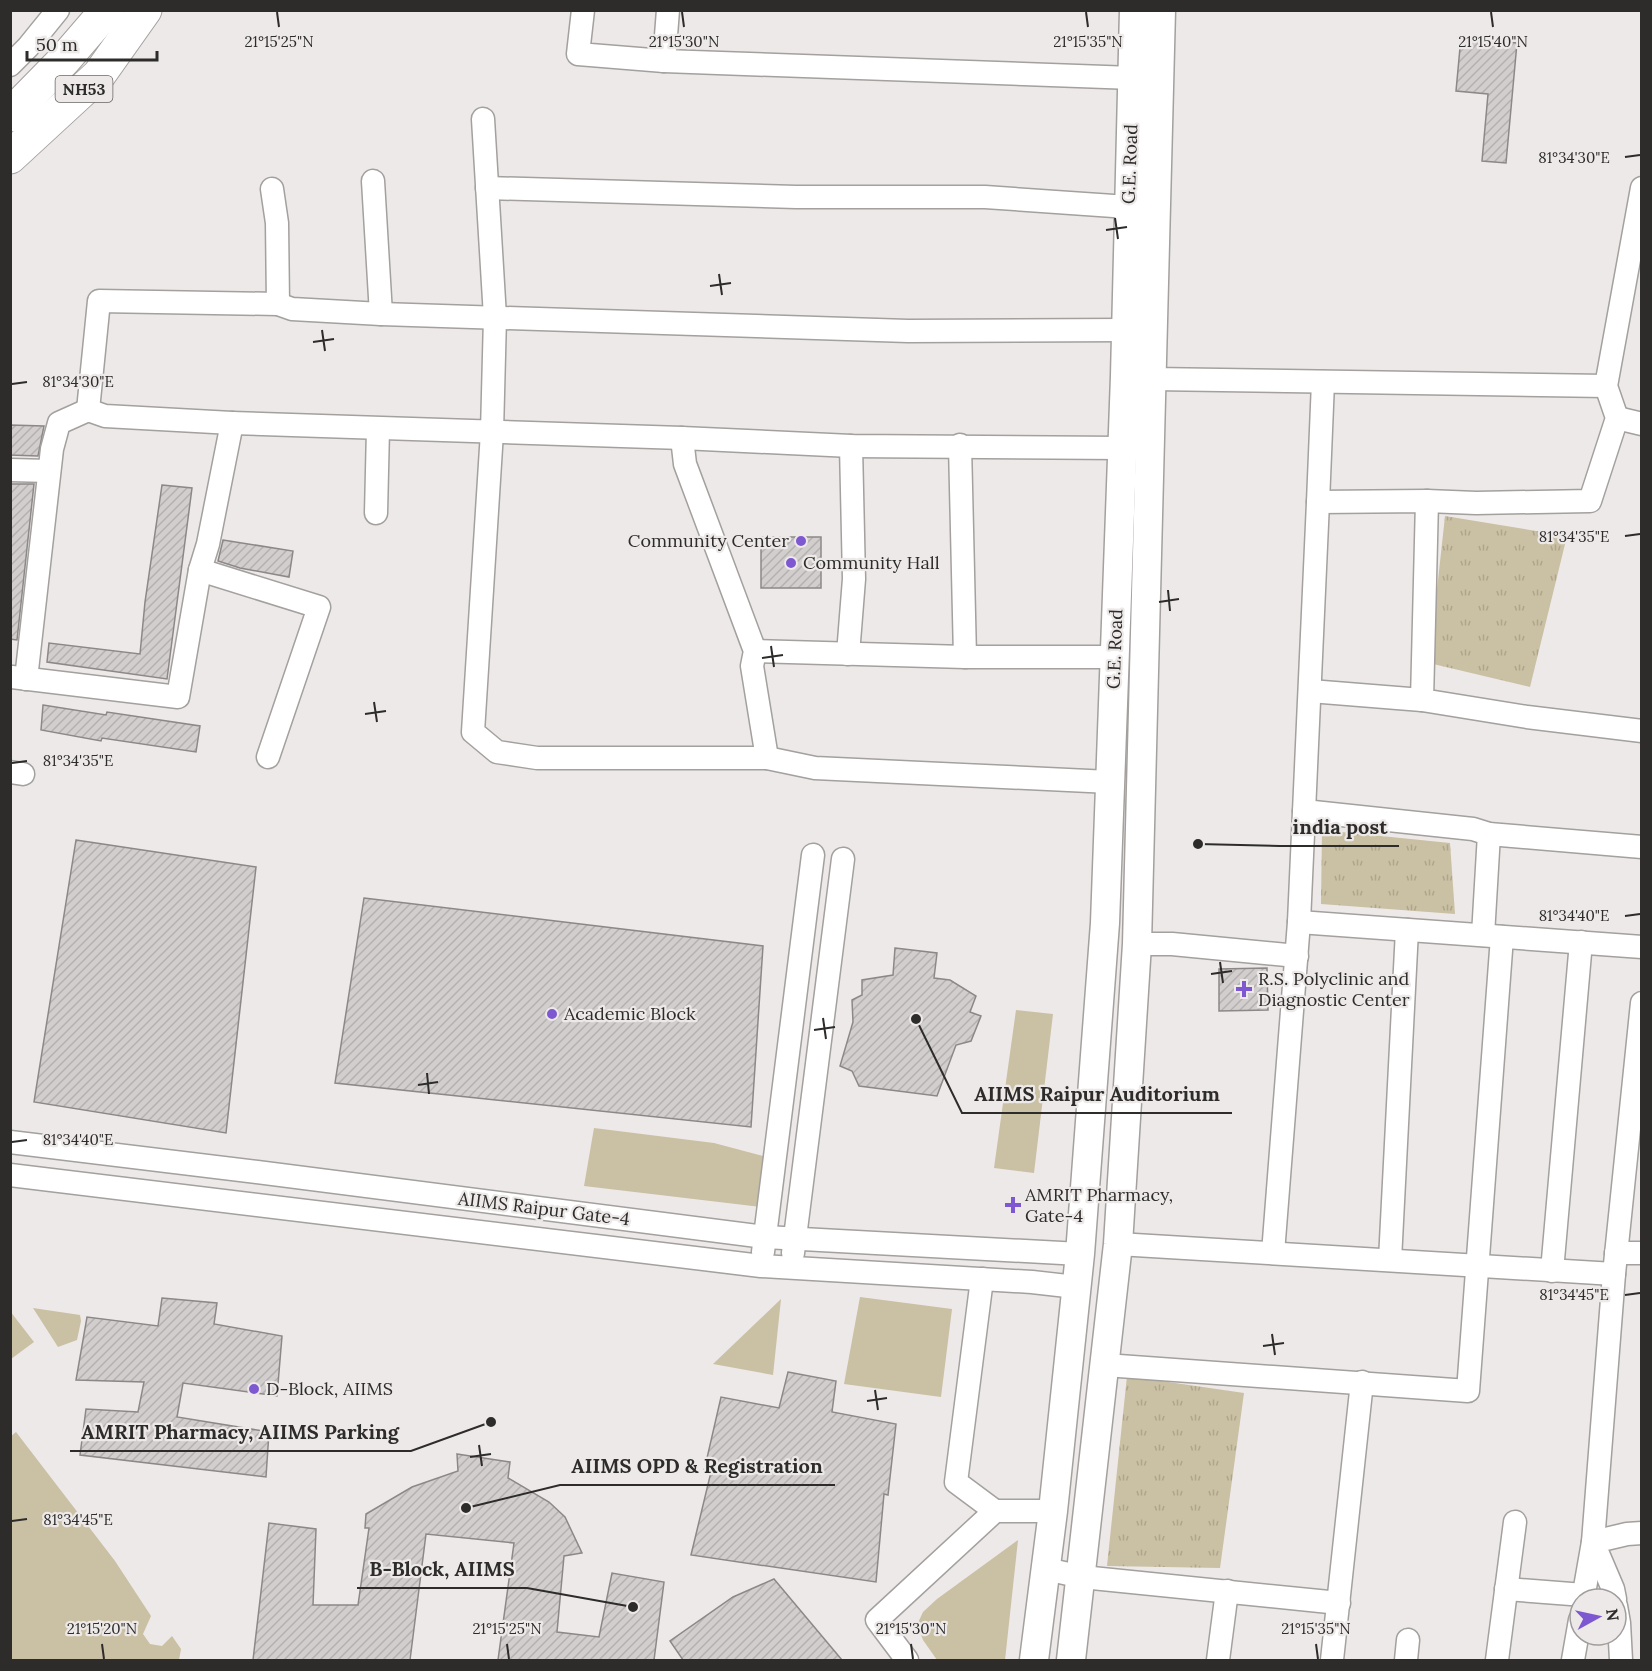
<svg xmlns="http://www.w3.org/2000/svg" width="1652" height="1671" font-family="Lora,serif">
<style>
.green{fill:#cac0a3}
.park{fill:url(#park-tufts)}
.building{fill:url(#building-hatch);stroke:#8c8888;stroke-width:1.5}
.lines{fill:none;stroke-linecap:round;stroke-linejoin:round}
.minor-casing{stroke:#a3a09e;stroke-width:25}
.major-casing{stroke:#a3a09e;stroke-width:31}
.highway-casing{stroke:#a3a09e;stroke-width:35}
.minor{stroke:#fff;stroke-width:22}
.major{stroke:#fff;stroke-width:28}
.highway{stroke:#fff;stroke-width:33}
.ticks{fill:none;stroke:#2d2c2b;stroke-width:2}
.poi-dot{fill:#7e58d1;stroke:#ede9e8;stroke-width:2}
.labels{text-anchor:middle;stroke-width:4.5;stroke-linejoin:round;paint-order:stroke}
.shield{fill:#ede9e8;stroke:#676564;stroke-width:1.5}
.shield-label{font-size:16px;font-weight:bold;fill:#2d2c2b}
.street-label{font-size:18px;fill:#2d2c2b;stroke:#ede9e8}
.poi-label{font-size:18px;fill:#2d2c2b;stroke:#ede9e8;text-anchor:start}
.ticks-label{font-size:15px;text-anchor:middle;fill:#2d2c2b;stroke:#ede9e8;stroke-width:4.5;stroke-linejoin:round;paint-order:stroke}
.leader{fill:none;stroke:#2d2c2b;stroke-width:2}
.callout-dot{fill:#2d2c2b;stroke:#ede9e8;stroke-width:2}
.callout-label{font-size:20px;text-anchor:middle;font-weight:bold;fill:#2d2c2b;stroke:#ede9e8;stroke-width:4.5;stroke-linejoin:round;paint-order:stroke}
</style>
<defs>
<pattern id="park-tufts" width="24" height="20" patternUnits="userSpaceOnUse" patternTransform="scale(1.5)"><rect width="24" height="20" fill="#cac0a3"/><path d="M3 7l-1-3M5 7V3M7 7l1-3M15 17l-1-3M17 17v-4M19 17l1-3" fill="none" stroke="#aea58c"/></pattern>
<pattern id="building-hatch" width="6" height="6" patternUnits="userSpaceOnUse" patternTransform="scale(1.5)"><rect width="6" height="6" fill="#d2cecd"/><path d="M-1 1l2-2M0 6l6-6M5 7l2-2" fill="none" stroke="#b5b1b0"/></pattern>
</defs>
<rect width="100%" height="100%" fill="#ede9e8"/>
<g class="green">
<path d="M1016 1010 1053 1014 1034 1173 994 1168Z"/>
<path d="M594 1128 714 1143 763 1156 764 1179 761 1207 584 1186Z"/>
<path d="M860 1297 952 1309 941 1397 844 1384Z"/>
<path d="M781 1299 773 1375 713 1364Z"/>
<path d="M33 1308 80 1315 81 1321 77 1340 58 1347Z"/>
<path d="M10 1311 34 1342 11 1359H10Z"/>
<path d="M16 1432 115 1561 151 1616 143 1634 150 1644 162 1646 172 1636 181 1649 179 1660H11L10 1437Z"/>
<path d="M1018 1540 1005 1660H937L923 1640 917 1625 923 1612 937 1599Z"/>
</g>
<g class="park">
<path d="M1445 516 1567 536 1530 687 1429 663Z"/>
<path d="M1322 830 1450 843 1455 914 1321 904Z"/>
<path d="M1127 1376 1244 1393 1220 1568 1107 1566Z"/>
</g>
<g class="building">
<path d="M1461 37 1517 43 1506 163 1482 161 1488 94 1456 91Z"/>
<path d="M10 425 44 426 38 456 10 455Z"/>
<path d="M10 484H34L17 640 10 639Z"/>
<path d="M162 485 192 488 167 679 47 662 49 643 140 654 145 602Z"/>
<rect x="761" y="537" width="60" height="51"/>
<path d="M223 540 293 551 289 577 240 568 218 561Z"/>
<path d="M43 705 106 715 107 712 200 726 196 752 102 738 101 741 41 730Z"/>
<path d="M76 840 256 867 226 1133 34 1102Z"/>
<path d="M364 898 763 946 751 1127 335 1083Z"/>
<path d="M895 948 937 953 934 978 950 980 976 996 970 1012 981 1016 971 1041 956 1045 937 1096 859 1086 852 1071 840 1066 853 1022 852 1000 862 995V980L893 975Z"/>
<path d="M1267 968 1268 1010 1219 1011V969Z"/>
<path d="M162 1298 217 1303 214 1324 282 1336 277 1396 183 1383 177 1417 269 1432 266 1477 80 1455 86 1409 138 1412 144 1382 76 1380 87 1317 158 1326Z"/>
<path d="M788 1372 836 1381 832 1412 896 1424 888 1495 884 1494 876 1582 691 1555 711 1472 704 1471 721 1397 779 1408Z"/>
<path d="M457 1454 510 1462 508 1478 549 1502 565 1517 582 1553 564 1556 557 1632 599 1637 612 1573 664 1582 654 1660H498L514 1543 426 1534 410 1660H253L269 1523 316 1529 313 1605H358L369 1528H365L366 1514 412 1487 458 1471Z"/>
<path d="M774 1579 842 1660H683L670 1641 733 1597Z"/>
</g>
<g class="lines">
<g class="minor-casing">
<g id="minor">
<path d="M583 10 578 54 664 61 1133 78"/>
<path d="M664 61 668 10"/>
<path d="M10 65 28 47 58 10"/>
<path d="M483 119 495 317 492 432 473 732 497 752 537 758H767L815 768 1110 782"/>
<path d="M373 181 381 314"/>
<path d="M487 188 796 197H985L1128 207 1129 205"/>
<path d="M272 189 277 223 278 304"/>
<path d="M1135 377 1153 379 1606 386"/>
<path d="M1323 382 1318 502 1427 501 1422 700 1527 717 1642 731"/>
<path d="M88 410 99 301 278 304 292 309 381 314 908 331 1126 330"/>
<path d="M1617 418 1642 424"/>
<path d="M682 438 685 464 755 651 752 666 767 758"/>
<path d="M960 445 965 657"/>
<path d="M10 470 49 471"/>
<path d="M1427 501 1476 503 1590 501 1617 418 1606 386 1642 188"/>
<path d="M376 513 378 429"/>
<path d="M200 570 319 607 268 757"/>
<path d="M755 651 965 657H1114"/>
<path d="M848 654 854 579 851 446"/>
<path d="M12 677 178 697 200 570 208 544 232 423"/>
<path d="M26 679 52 449 59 423 88 410 105 416 232 423 682 438 851 446 1122 448"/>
<path d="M1310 691 1422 700"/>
<path d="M10 772 23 774"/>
<path d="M1304 811 1473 829 1489 834 1642 847"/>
<path d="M1299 922 1642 947"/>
<path d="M1483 935 1489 834"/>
<path d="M1137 944H1172L1297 956"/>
<path d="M10 1142 257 1172 765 1237 1080 1254"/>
<path d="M10 1175 761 1266 1032 1282 1076 1287"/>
<path d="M1118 1244 1614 1274"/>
<path d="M763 1252 813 855"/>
<path d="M793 1253 843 859"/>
<path d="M1273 1253 1299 922 1318 502"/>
<path d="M1616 1253H1642"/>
<path d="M1390 1260 1407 930"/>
<path d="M1552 1271 1581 942"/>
<path d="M982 1279 956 1482 995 1511"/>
<path d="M1105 1365 1468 1391 1502 937"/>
<path d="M1046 1569 1082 1577 1339 1603"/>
<path d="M1506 1589 1584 1595"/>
<path d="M1583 1599 1593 1542 1614 1274 1642 1003"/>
<path d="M1615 1599 1613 1589 1593 1542 1627 1534 1642 1533"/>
<path d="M1616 1606 1619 1623 1621 1660"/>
<path d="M907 1660 877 1620 995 1511H1053"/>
<path d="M1218 1660 1227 1591"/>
<path d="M1332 1660 1362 1382"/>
<path d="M1406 1660 1408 1640"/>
<path d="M1497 1660 1515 1522"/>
<path d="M1573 1660 1580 1620"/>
</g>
</g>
<g class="major-casing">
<g id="major">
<path d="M1034 1660 1053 1511 1080 1254 1105 923 1125 376 1134 10"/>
<path d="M1071 1660 1118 1244 1137 944 1161 10"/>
</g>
</g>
<g class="highway-casing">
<g id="highway">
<path d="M10 115 64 60 107 10"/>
<path d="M10 157 99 75 145 10"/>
</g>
</g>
<use href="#minor" class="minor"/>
<use href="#major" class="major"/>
<use href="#highway" class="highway"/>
</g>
<path class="ticks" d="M277 12 279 27M682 12 684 27M1086 12 1088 27M1491 12 1493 27M1625 157 1640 155M1115 218 1118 239M1106 230 1127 227M719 274 722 295M710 286 731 283M322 330 325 351M313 342 334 339M12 384 27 382M1625 536 1640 534M1168 590 1170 611M1159 602 1179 599M771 646 774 667M762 658 783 655M374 702 377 722M365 714 386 711M12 763 27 761M1625 916 1640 914M1220 962 1223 983M1211 974 1232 971M823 1018 826 1039M814 1030 835 1027M427 1073 429 1094M418 1085 438 1082M12 1142 27 1140M1625 1295 1640 1293M1272 1334 1275 1355M1263 1346 1284 1343M875 1390 878 1410M867 1401 887 1398M479 1445 482 1466M470 1457 491 1454M12 1521 27 1519M102 1644 104 1659M507 1644 509 1659M911 1644 913 1659M1316 1644 1318 1659"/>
<g class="poi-dot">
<circle cx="801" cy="541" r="6"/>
<circle cx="791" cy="563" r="6"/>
<path d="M1241 980h6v6h6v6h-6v6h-6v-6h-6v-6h6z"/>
<circle cx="552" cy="1014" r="6"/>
<path d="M1010 1196h6v6h6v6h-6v6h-6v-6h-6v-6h6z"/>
<circle cx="254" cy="1389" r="6"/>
</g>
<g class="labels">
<rect class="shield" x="55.5" y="76" width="57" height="26" rx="4.5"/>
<g class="shield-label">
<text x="84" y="95">NH53</text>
</g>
<g class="street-label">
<text transform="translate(1130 164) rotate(-88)" y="6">G.E. Road</text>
<text transform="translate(1115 649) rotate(-88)" y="6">G.E. Road</text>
<text transform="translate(544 1209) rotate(7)" y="6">AIIMS Raipur Gate-4</text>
</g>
<g class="poi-label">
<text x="789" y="547" text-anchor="end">Community Center</text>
<text x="803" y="569">Community Hall</text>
<text x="1258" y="985">R.S. Polyclinic and<tspan x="1258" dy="21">Diagnostic Center</tspan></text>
<text x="564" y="1020">Academic Block</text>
<text x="1025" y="1201">AMRIT Pharmacy,<tspan x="1025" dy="21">Gate-4</tspan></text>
<text x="266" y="1395">D-Block, AIIMS</text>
</g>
</g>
<g class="ticks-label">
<text x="279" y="47">21°15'25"N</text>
<text x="684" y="47">21°15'30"N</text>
<text x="1088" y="47">21°15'35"N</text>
<text x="1493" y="47">21°15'40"N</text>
<text x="1574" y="163">81°34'30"E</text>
<text x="78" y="387">81°34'30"E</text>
<text x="1574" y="542">81°34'35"E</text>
<text x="78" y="766">81°34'35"E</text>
<text x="1574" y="921">81°34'40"E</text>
<text x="78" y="1145">81°34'40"E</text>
<text x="1574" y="1300">81°34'45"E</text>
<text x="78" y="1525">81°34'45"E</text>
<text x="102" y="1634">21°15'20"N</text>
<text x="507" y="1634">21°15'25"N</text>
<text x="911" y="1634">21°15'30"N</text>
<text x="1316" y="1634">21°15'35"N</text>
</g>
<path class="leader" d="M1198 844L1280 846H1399M916 1019L962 1113H1232M491 1422L411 1451H70M466 1508L560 1485H835M633 1607L527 1588H357"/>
<g class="callout-dot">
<circle cx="1198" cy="844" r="6"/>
<circle cx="916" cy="1019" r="6"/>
<circle cx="491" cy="1422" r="6"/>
<circle cx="466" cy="1508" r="6"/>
<circle cx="633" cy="1607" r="6"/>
</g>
<g class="callout-label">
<text x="1340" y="834">india post</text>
<text x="1097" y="1101">AIIMS Raipur Auditorium</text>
<text x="240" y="1439">AMRIT Pharmacy, AIIMS Parking</text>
<text x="697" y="1473">AIIMS OPD &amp; Registration</text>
<text x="442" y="1576">B-Block, AIIMS</text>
</g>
<rect width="1652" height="1671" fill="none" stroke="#2d2c2b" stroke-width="24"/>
<g transform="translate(1598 1617) rotate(82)"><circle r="28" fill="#ede9e8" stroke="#a09d9c" stroke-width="1.5"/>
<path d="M0-4.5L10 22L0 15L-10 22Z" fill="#7e58d1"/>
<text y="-9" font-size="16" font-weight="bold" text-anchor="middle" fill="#2d2c2b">N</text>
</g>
<path d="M27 51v9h130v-9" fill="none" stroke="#2d2c2b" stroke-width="3"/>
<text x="36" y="51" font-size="18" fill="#2d2c2b" stroke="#ede9e8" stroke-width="4.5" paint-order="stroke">50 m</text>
</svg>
